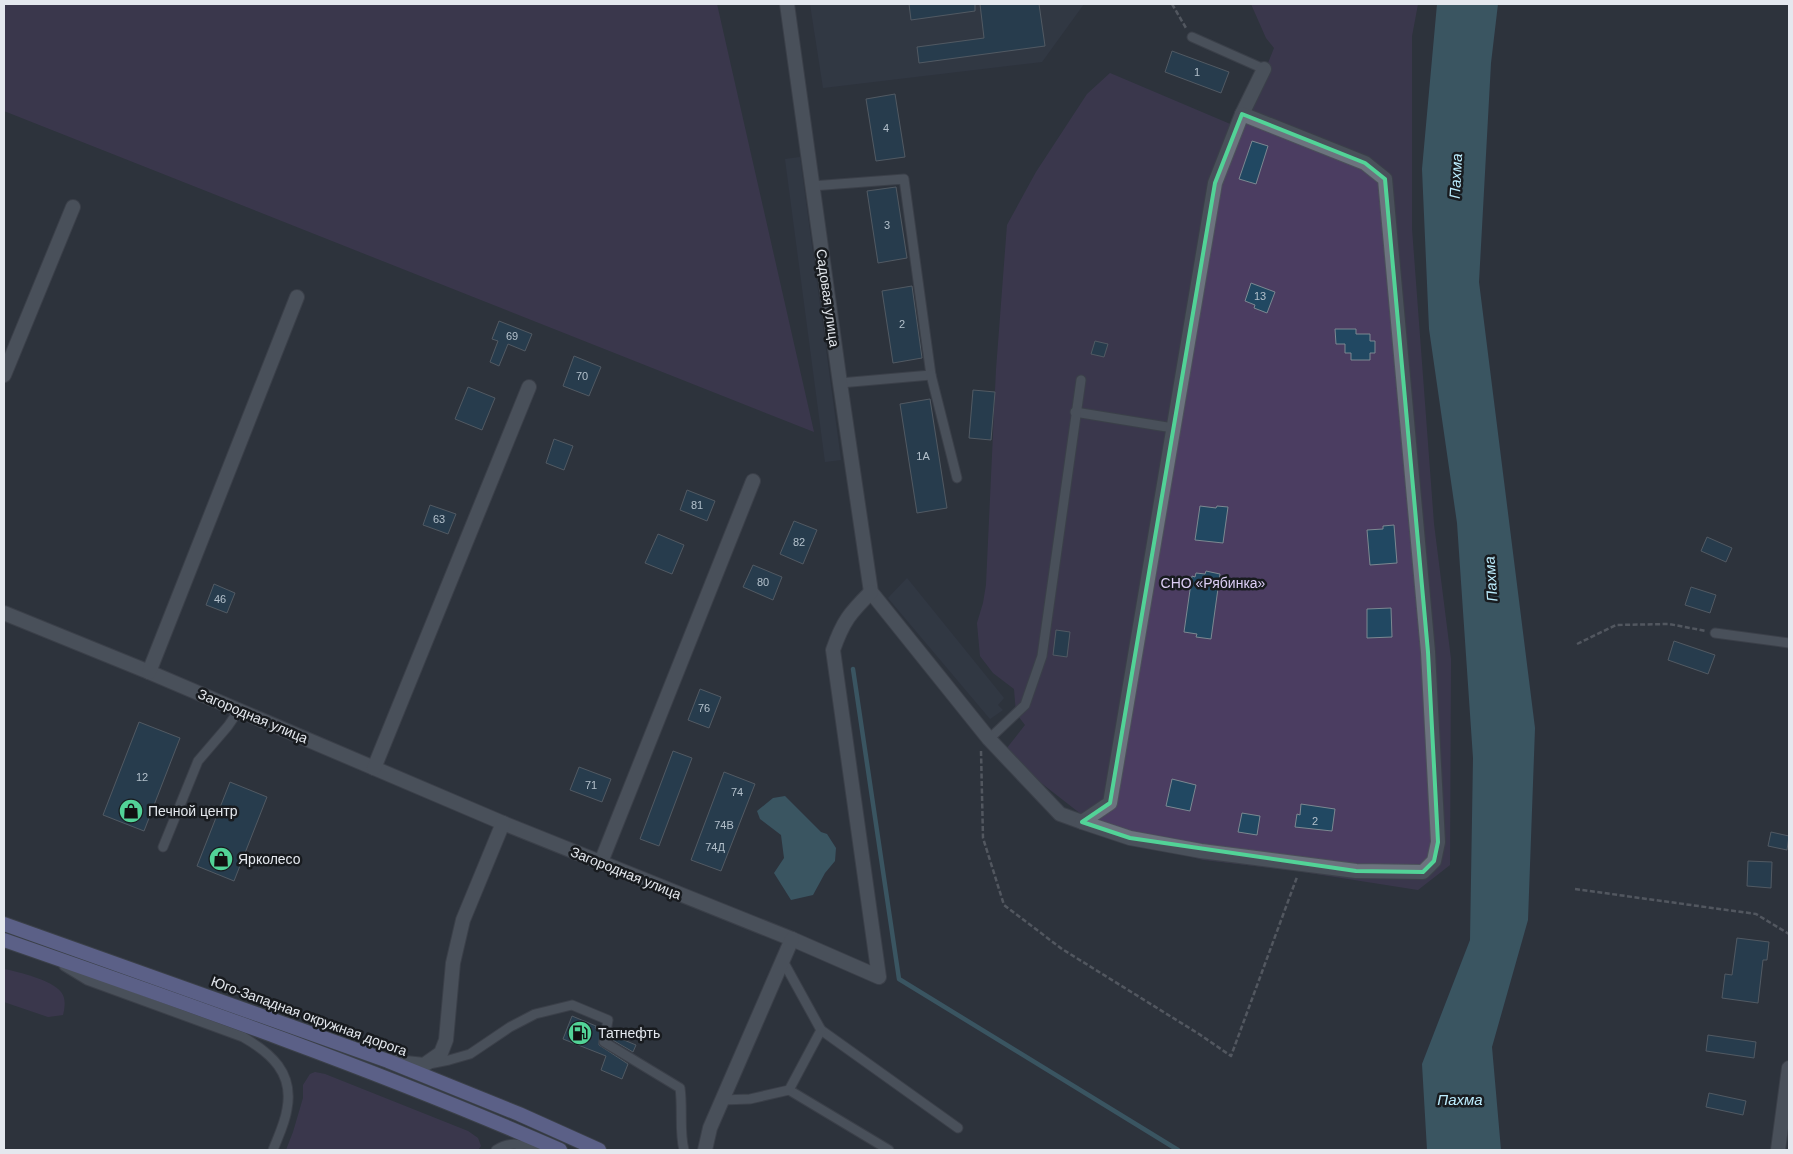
<svg xmlns="http://www.w3.org/2000/svg" width="1793" height="1154" font-family="Helvetica,sans-serif">
<style>
.built{fill:#363e4d}
.green{fill:#4b3d61}
.water{fill:#497e8f}
.lines{fill:none;stroke-linecap:round;stroke-linejoin:round}
.stream{stroke:#497e8f;stroke-width:4.5}
.building{fill:#214862;stroke:#7c8891}
.service-casing{stroke:#4b5059;stroke-width:11}
.minor-casing{stroke:#4b5059;stroke-width:16}
.trunk-casing{stroke:#4b5059;stroke-width:16}
.path{stroke:#7e838b;stroke-width:2.5;stroke-dasharray:5 2.5;stroke-linecap:butt}
.service{stroke:#6c737e;stroke-width:9}
.minor{stroke:#6c737e;stroke-width:14}
.trunk{stroke:#9397e2;stroke-width:14}
.marked{fill:none;stroke:#52d397;stroke-width:4;stroke-linejoin:round}
.labels{text-anchor:middle;stroke-width:5;stroke-linejoin:round;paint-order:stroke}
.number-label{font-size:11px;fill:#b3c0cb}
.street-label{font-size:14px;fill:#e4e8ee;stroke:#181b1f}
.park-label{font-size:14px;fill:#dccef5;stroke:#181b1f}
.poi-label{font-size:14px;fill:#e4e8ee;stroke:#181b1f;text-anchor:start}
.water-label{font-size:15px;font-style:italic;fill:#bcedfe;stroke:#181b1f}
</style>
<rect width="100%" height="100%" fill="#2d333d"/>
<g class="built">
<path d="M810 4H1084L1042 62 823 88Z"/>
<path d="M800 157 841 460 825 462 785 159Z"/>
<path d="M907 578 1004 698 998 705 1003 710 990 719 888 598Z"/>
</g>
<g class="green">
<path d="M4 4H717L814 432 4 111Z"/>
<path d="M1251 4H1418L1412 36V229L1434 524 1451 659 1450 865 1418 890 1297 871 1204 860 1121 840 1086 818 1003 753 1025 725 1016 713 1014 689 993 673 980 656 977 623 983 603 986 585 996 370 1007 225 1036 172 1087 94 1110 73 1242 129 1274 48 1266 38Z"/>
<path d="M4 969C19 972 52 980 61 992 66 998 65 1007 63 1015L48 1017 4 1002Z"/>
<path d="M315 1072 325 1074 468 1131 478 1138 481 1146 478 1150H286L293 1132 303 1098V1085L310 1074Z"/>
</g>
<g class="water">
<path d="M1437 4H1498L1491 63 1479 282 1535 728 1528 920 1492 1047 1501 1150H1427L1422 1064 1470 940 1473 758 1457 523 1429 329 1422 169Z"/>
<path d="M785 796 821 832 827 834 836 848 835 861 825 873 813 895 791 900 774 873 784 858 781 835 760 819 757 811 773 798Z"/>
</g>
<g class="lines">
<path class="stream" d="M853 669 899 979 1178 1150"/>
</g>
<g class="building">
<path d="M909 4H975V11L911 20Z"/>
<path d="M980 4H1039L1045 46 919 63 917 47 984 38Z"/>
<path d="M1172 51 1229 72 1221 93 1165 72Z"/>
<path d="M895 94 905 157 876 161 866 99Z"/>
<path d="M1252 141 1268 146 1256 184 1239 179Z"/>
<path d="M896 187 907 258 878 263 867 191Z"/>
<path d="M1251 283 1275 292 1267 313 1254 308 1255 305 1245 301Z"/>
<path d="M912 286 922 358 893 363 882 291Z"/>
<path d="M499 321 532 334 525 351 508 344 499 366 490 362 498 341 492 339Z"/>
<path d="M1335 329H1356V334H1370V341H1375V353H1370V360H1351V353H1345V344H1336Z"/>
<path d="M1095 341 1108 344 1104 357 1091 354Z"/>
<path d="M574 356 601 367 589 396 563 386Z"/>
<path d="M468 387 495 398 482 430 455 419Z"/>
<path d="M973 390 995 392 991 440 969 438Z"/>
<path d="M930 399 947 508 917 513 900 404Z"/>
<path d="M554 439 573 446 564 470 546 463Z"/>
<path d="M687 490 715 501 707 521 680 510Z"/>
<path d="M430 505 456 514 448 534 423 525Z"/>
<path d="M1200 506 1216 508 1217 506 1228 507 1223 543 1195 540Z"/>
<path d="M794 521 817 530 803 564 780 554Z"/>
<path d="M1394 525 1397 563 1370 565 1367 530 1383 529V526Z"/>
<path d="M658 534 684 545 672 574 645 563Z"/>
<path d="M1707 537 1732 548 1726 562 1701 551Z"/>
<path d="M753 565 782 577 773 600 743 587Z"/>
<path d="M1206 571 1220 574 1211 639 1196 637 1197 634 1184 632 1192 576 1195 577 1196 573 1205 574Z"/>
<path d="M214 584 235 593 227 613 206 605Z"/>
<path d="M1691 587 1716 595 1710 613 1685 605Z"/>
<path d="M1391 608 1392 637 1367 638V609Z"/>
<path d="M1056 630 1070 632 1067 657 1053 655Z"/>
<path d="M1674 641 1715 655 1708 674 1668 660Z"/>
<path d="M700 689 721 697 709 728 688 720Z"/>
<path d="M139 722 180 738 144 831 103 815Z"/>
<path d="M673 751 692 758 659 846 640 839Z"/>
<path d="M579 767 611 779 602 802 570 790Z"/>
<path d="M724 772 755 784 721 871 691 860Z"/>
<path d="M1172 779 1196 785 1190 811 1166 806Z"/>
<path d="M230 782 267 797 234 881 197 866Z"/>
<path d="M1301 804 1335 809 1332 831 1295 827 1297 814 1300 815Z"/>
<path d="M1242 813 1260 816 1257 835 1238 832Z"/>
<path d="M1771 832 1789 836 1787 850 1768 846Z"/>
<path d="M1748 861 1772 862 1771 888 1747 886Z"/>
<path d="M1737 938 1769 942 1767 960H1763L1758 1003 1722 998 1725 974 1732 975Z"/>
<path d="M572 1016 596 1026 595 1028 600 1030 599 1045 628 1064 622 1079 601 1070 606 1056 563 1039Z"/>
<path d="M612 1035 636 1045 633 1052 611 1039Z"/>
<path d="M1708 1035 1756 1042 1754 1058 1706 1051Z"/>
<path d="M1709 1093 1746 1101 1743 1115 1706 1107Z"/>
</g>
<g class="lines">
<g class="service-casing">
<g id="service">
<path d="M1192 37 1264 69"/>
<path d="M812 186 904 179 931 375 840 383"/>
<path d="M931 375 957 478"/>
<path d="M1075 412 1173 428"/>
<path d="M1715 633 1789 643"/>
<path d="M989 739 1025 705 1042 656 1081 380"/>
<path d="M163 847 198 761 228 726 239 710"/>
<path d="M64 966 87 980 243 1037C271 1053 294 1073 287 1109 285 1123 278 1137 273 1150"/>
<path d="M821 1030 958 1128"/>
<path d="M429 1064 449 1060 470 1054 510 1027 535 1014 572 1005 608 1020 604 1042 680 1088C683 1108 679 1131 684 1150"/>
<path d="M789 1090 889 1150"/>
<path d="M722 1100 750 1099 789 1090 821 1030 783 961"/>
<path d="M496 1150C511 1140 521 1145 537 1150"/>
</g>
</g>
<g class="minor-casing">
<g id="minor">
<path d="M787 4 840 383 871 592 989 739 1060 814 1082 822 1110 803 1215 183 1242 114 1264 69"/>
<path d="M4 375 73 207"/>
<path d="M4 613 149 672 503 823 792 939 879 977 833 650C843 621 850 613 871 592"/>
<path d="M149 672 297 297"/>
<path d="M374 768 529 387"/>
<path d="M1082 822 1130 838 1201 851 1356 871 1423 872 1434 861 1438 842 1428 652 1385 179 1365 163 1242 114"/>
<path d="M601 862 753 481"/>
<path d="M396 1062 424 1065 441 1053 446 1040 453 963 463 920 503 823"/>
<path d="M705 1150 710 1128 792 939"/>
<path d="M1778 1150 1789 1068"/>
</g>
</g>
<g class="trunk-casing">
<g id="trunk">
<path d="M4 924 388 1061 519 1114 599 1150"/>
<path d="M4 940C191 1005 378 1070 560 1150"/>
</g>
</g>
<g class="path">
<path d="M1172 4 1186 28"/>
<path d="M1577 644 1616 625 1669 624 1706 631"/>
<path d="M981 751 983 838 1004 905 1062 949 1199 1034 1231 1056 1297 877"/>
<path d="M1575 889 1756 914 1789 934"/>
</g>
<use href="#service" class="service"/>
<use href="#minor" class="minor"/>
<use href="#trunk" class="trunk"/>
</g>
<path d="M0 0H1793V1154H0ZM1242 114 1365 163 1385 179 1428 652 1438 842 1434 861 1423 872 1356 871 1130 838 1082 822 1110 803 1215 183Z" fill="#2d333d" fill-opacity=".55" fill-rule="evenodd"/>
<path class="marked" d="M1242 114 1365 163 1385 179 1428 652 1438 842 1434 861 1423 872 1356 871 1130 838 1082 822 1110 803 1215 183Z"/>
<defs>
<g id="shop-disc" transform="scale(1.25)"><circle r="9.5" fill="#52d397" stroke="#181b1f"/><path d="M-5-2.5h2.3a2.7 3.5 0 0 1 5.4 0H5L5.5 6h-11ZM-1.5-2.5h3a1.5 2.3 0 0 0-3 0Z" fill="#111"/></g>
<g id="fuel-disc" transform="scale(1.25)"><circle r="9.5" fill="#52d397" stroke="#181b1f"/><path d="M-5.5-6h7V0h2V4h1.3V-2.5L3-4.5l.8-.8L6-3V5H2.5V1h-1V6h-7ZM-4.2-4.7v3.2H.2V-4.7Z" fill="#111"/></g>
</defs>
<g fill-rule="evenodd">
<use href="#shop-disc" x="131" y="811"/>
<use href="#shop-disc" x="221" y="859"/>
<use href="#fuel-disc" x="580" y="1033"/>
</g>
<g class="labels">
<g class="number-label">
<text x="1197" y="76">1</text>
<text x="886" y="132">4</text>
<text x="887" y="229">3</text>
<text x="1260" y="300">13</text>
<text x="902" y="328">2</text>
<text x="512" y="340">69</text>
<text x="582" y="380">70</text>
<text x="923" y="460">1А</text>
<text x="697" y="509">81</text>
<text x="439" y="523">63</text>
<text x="799" y="546">82</text>
<text x="763" y="586">80</text>
<text x="220" y="603">46</text>
<text x="704" y="712">76</text>
<text x="142" y="781">12</text>
<text x="591" y="789">71</text>
<text x="737" y="796">74</text>
<text x="1315" y="825">2</text>
<text x="724" y="829">74В</text>
<text x="715" y="851">74Д</text>
</g>
<g class="street-label">
<text transform="translate(828 298) rotate(82)" y="5">Садовая улица</text>
<text transform="translate(253 716) rotate(23)" y="5">Загородная улица</text>
<text transform="translate(626 873) rotate(22)" y="5">Загородная улица</text>
<text transform="translate(309 1016) rotate(20)" y="5">Юго-Западная окружная дорога</text>
</g>
<g class="park-label">
<text x="1213" y="588">СНО «Рябинка»</text>
</g>
<g class="poi-label">
<text x="148" y="816">Печной центр</text>
<text x="238" y="864">Ярколесо</text>
<text x="598" y="1038">Татнефть</text>
</g>
<g class="water-label">
<text transform="translate(1456 176) rotate(-87)" y="5">Пахма</text>
<text transform="translate(1491 579) rotate(-94)" y="5">Пахма</text>
<text x="1460" y="1105">Пахма</text>
</g>
</g>
<rect width="1793" height="1154" fill="none" stroke="#e4e8ee" stroke-width="10"/>
</svg>
